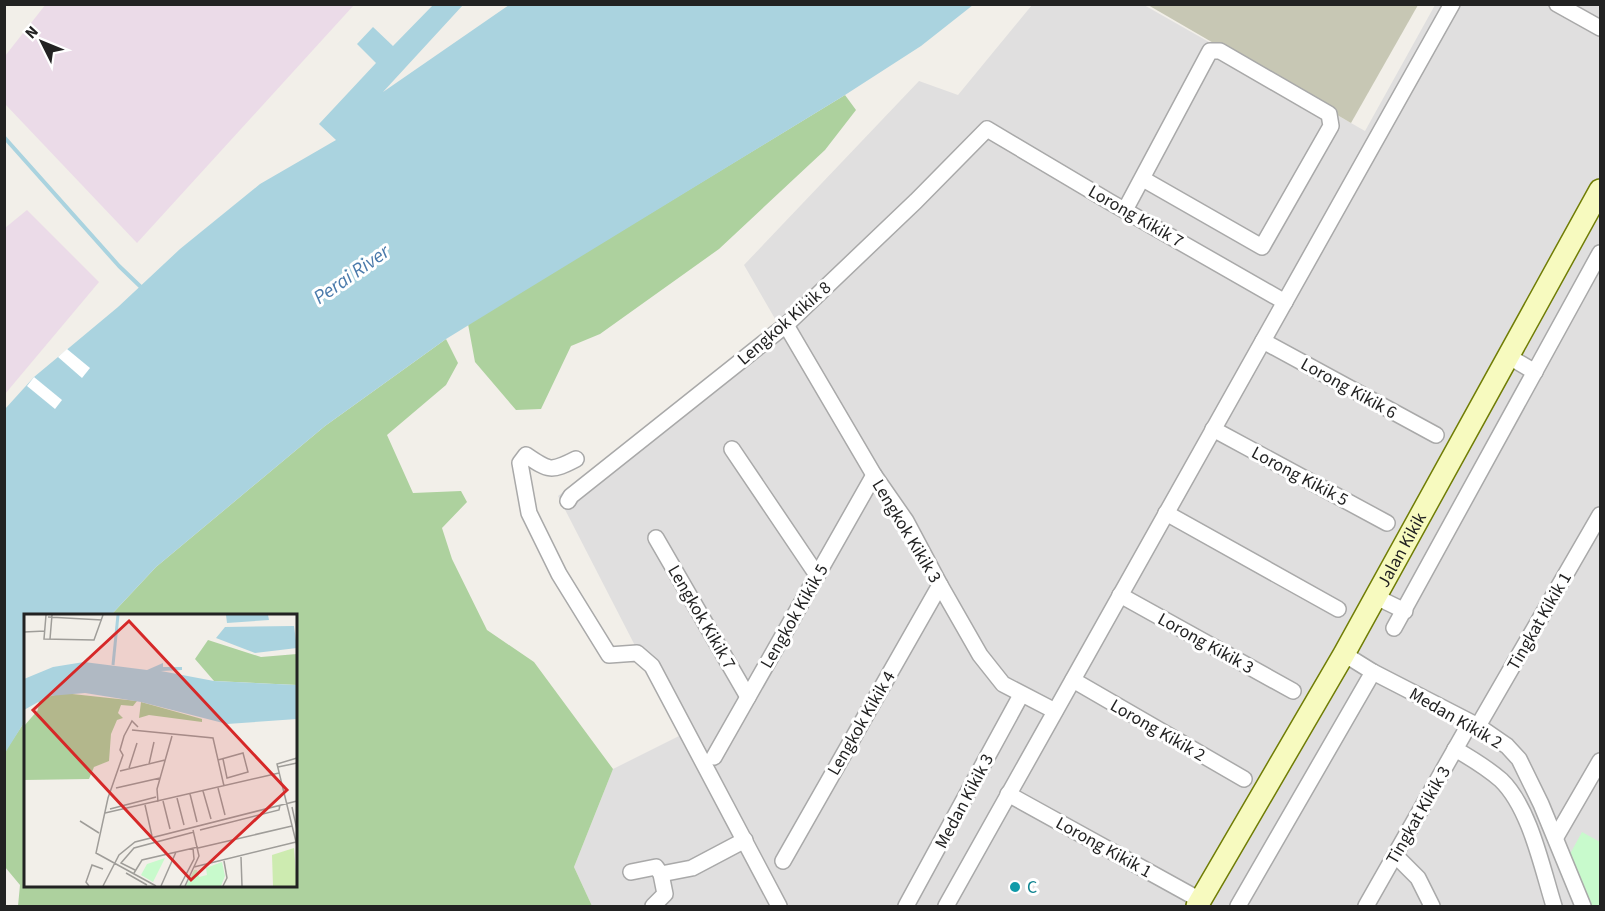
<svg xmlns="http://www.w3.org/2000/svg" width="1605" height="911" font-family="'Source Sans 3',sans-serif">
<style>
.residential{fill:#e0dfdf}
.industrial{fill:#ebdbe8}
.construction{fill:#c7c7b4}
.forest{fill:#add19e}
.park{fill:#c8facc}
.water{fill:#aad3df}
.pier{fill:#fff}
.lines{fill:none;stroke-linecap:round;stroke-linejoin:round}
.stream{stroke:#aad3df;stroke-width:4}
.street-casing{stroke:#a9a9a9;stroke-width:18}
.secondary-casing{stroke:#707d05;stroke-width:24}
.street{stroke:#fff;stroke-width:15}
.secondary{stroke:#f7fabf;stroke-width:21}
.culture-dot{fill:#0f9aa8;stroke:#fff;stroke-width:2}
.labels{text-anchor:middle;stroke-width:6;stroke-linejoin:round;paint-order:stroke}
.street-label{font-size:18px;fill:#222;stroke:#fff}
.culture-label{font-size:18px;fill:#0d838f;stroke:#fff;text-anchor:start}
.water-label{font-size:20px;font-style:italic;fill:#4a7aab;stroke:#fff}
.inset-river{fill:none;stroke:#aad3df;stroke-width:3}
.inset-road{fill:none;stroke:#9f9d99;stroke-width:1.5}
.view{fill:#d62828;fill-opacity:0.15;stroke:#d62828;stroke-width:3}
.inset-edge{fill:none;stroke:#222;stroke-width:3}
</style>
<rect width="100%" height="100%" fill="#f2efe9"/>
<path class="residential" d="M1032 5H1144L1365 131 1435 5H1600V906H592L574 867 613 769 681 735 558 496 778 324 744 265 919 81 958 95Z"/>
<g class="industrial">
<path d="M46 4H354V5L137 243 5 104V56Z"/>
<path d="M27 210 99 282 5 394V228Z"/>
</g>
<path class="construction" d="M1148 5H1418L1351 123Z"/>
<g class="forest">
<path d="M845 95 856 110 825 150 719 249 600 334 571 346 541 409 516 410 475 362 468 324Z"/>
<path d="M446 339 458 363 446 385 387 435 413 493 461 491 467 502 442 528 452 559 487 630 534 662 613 769 574 867 592 906H18L20 885 5 867 4 753 25 721 26 886H296V616L111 615 156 567 325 426Z"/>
</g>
<path class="park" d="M1582 832 1600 842V906H1591L1570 854Z"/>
<path class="water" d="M433 5H463L383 92 509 5H973L921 46 845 95 446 339 325 426 156 567 111 615 26 616 25 721 5 753V409L34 377 118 307 180 249 260 184 336 140 319 124 376 63 357 44 373 27 393 46Z"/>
<g class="pier">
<path d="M67 349 90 368 82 378 58 357Z"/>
<path d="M34 377 62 400 55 409 27 386Z"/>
</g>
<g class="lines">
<path class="stream" d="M4 137 119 266 143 289"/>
<g class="street-casing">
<g id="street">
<path d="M1557 4 1600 28"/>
<path d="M1125 210 1210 51H1220L1329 114 1331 126 1262 247 1143 179"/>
<path d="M786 325 874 475 906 521 940 585 980 655 1003 684 1055 711"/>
<path d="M1263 341 1436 435"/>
<path d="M1508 356 1535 372"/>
<path d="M1213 429 1387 523"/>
<path d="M732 449 817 575"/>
<path d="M576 459C551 472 549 471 526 455L520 463 529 513 559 574 609 655 637 653 652 666 779 906"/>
<path d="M568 501 571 496 786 325 916 201 987 129 1110 202 1285 302"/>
<path d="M1166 513 1338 609"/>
<path d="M656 538 748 697"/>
<path d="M1120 595 1293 691"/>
<path d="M1376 597 1405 611"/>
<path d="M1394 628 1600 253"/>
<path d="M1344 654 1373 672 1478 726 1507 746 1519 759 1541 804 1583 906"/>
<path d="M1073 680 1244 779"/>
<path d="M1478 726 1600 515"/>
<path d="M1455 749C1471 758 1487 768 1501 780 1530 808 1542 868 1554 906"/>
<path d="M714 757 874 475"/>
<path d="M1008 794 1200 900"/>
<path d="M1556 837 1600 761"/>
<path d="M1395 855 1418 878 1432 906"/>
<path d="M783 861 940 585"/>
<path d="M631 872 656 867 661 874 665 894 653 906"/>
<path d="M661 874 692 868 745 840"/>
<path d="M906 906 1021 695"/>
<path d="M946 906 1452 4"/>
<path d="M1238 906 1373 672"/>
<path d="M1366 906 1470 723"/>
</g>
</g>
<g class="secondary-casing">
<g id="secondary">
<path id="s1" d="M1197 906 1344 654 1600 190"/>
</g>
</g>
<use href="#street" class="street"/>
<use href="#secondary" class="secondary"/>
</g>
<circle class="culture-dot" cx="1015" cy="887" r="6"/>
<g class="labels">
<g class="street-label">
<text transform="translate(1136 216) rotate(30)" y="6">Lorong Kikik 7</text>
<text transform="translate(784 323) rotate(-41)" y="6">Lengkok Kikik 8</text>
<text transform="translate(1349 388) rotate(29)" y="6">Lorong Kikik 6</text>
<text transform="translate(1300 476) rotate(28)" y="6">Lorong Kikik 5</text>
<text transform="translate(907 531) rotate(59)" y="6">Lengkok Kikik 3</text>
<text dy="6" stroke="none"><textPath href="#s1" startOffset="411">Jalan Kikik</textPath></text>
<text transform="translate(794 616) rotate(-60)" y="6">Lengkok Kikik 5</text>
<text transform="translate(702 617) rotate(60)" y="6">Lengkok Kikik 7</text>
<text transform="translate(1539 621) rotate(-60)" y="6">Tingkat Kikik 1</text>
<text transform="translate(1206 643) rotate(29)" y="6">Lorong Kikik 3</text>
<text transform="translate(1456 718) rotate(30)" y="6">Medan Kikik 2</text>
<text transform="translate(861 723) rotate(-60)" y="6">Lengkok Kikik 4</text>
<text transform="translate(1158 730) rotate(30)" y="6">Lorong Kikik 2</text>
<text transform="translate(964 801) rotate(-62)" y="6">Medan Kikik 3</text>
<text transform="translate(1418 815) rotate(-60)" y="6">Tingkat Kikik 3</text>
<text transform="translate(1104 847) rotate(29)" y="6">Lorong Kikik 1</text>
</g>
<g class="culture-label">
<text x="1027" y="893">C</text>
</g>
<g class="water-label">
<text transform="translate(351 274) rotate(-35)" y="7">Perai River</text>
</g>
</g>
<g transform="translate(24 614)">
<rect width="273" height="273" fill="#f2efe9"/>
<path d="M270 234 273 272H249L248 241Z" fill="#cdebb0"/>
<path d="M184 26 237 43 273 40V71L190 67 171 45ZM39 79 113 87 109 92 97 91 94 99 99 104 93 106 87 120 85 147 70 153 65 165 0 166V112L14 96 15 85ZM117 88 178 105V108L125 101 115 104Z" fill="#add19e"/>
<path d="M141 244 129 268 117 261 123 250ZM198 248 201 262 197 272H162L170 256H173L175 263 183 261 182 254Z" fill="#c8facc"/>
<path d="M202 1H244L245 6 203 9ZM270 12 273 34 231 39 192 24 201 13ZM60 48 123 56 139 49V53H158V56L137 57 190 67 273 71V105L203 110 117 88 61 79 25 82 0 96V65L29 53Z" fill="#aad3df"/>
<path class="inset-river" d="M89 51 94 1"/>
<path class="inset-road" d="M22 1 20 25 70 26 79 1M24 3 78 6M0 18 21 17M26 25 28 1M114 113 108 107 100 122 96 136 99 141 84 184 72 239 132 272M108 116 189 124 200 172M273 144 253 150 273 232M194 146 219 139 224 158 203 164 199 145M125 150 130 128M254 153 273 149M105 154 113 129M96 157 141 146M92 174 136 164M194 174 201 201M179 177 187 205M166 180 173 208M153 184 160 211M139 187 146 215M134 188 133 175 148 122M121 191 128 222M268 193 273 216M86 195 132 183M81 199 255 159M56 207 75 219M176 216 255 196 256 191M174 234 268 212M217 243 218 272M170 253 272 228M111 256 97 249 110 234 170 218M102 259 123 271M110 259 118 246 174 233M65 272 62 268 68 251 79 255M79 272 95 241 111 228 273 187M137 272 152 238M156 272 170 245 169 234M161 272 175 242 169 216M199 272 203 264 200 247"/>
<path class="view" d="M105 7 263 176 167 266 9 96Z"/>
<rect width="273" height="273" class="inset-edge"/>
</g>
<rect width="1605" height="911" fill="none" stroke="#222222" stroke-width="12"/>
<g transform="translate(42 42) rotate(313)" stroke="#ffffff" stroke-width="4.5" paint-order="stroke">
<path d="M0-4.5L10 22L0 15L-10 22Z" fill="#222222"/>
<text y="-9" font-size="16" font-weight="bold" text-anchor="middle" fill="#222222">N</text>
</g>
</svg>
